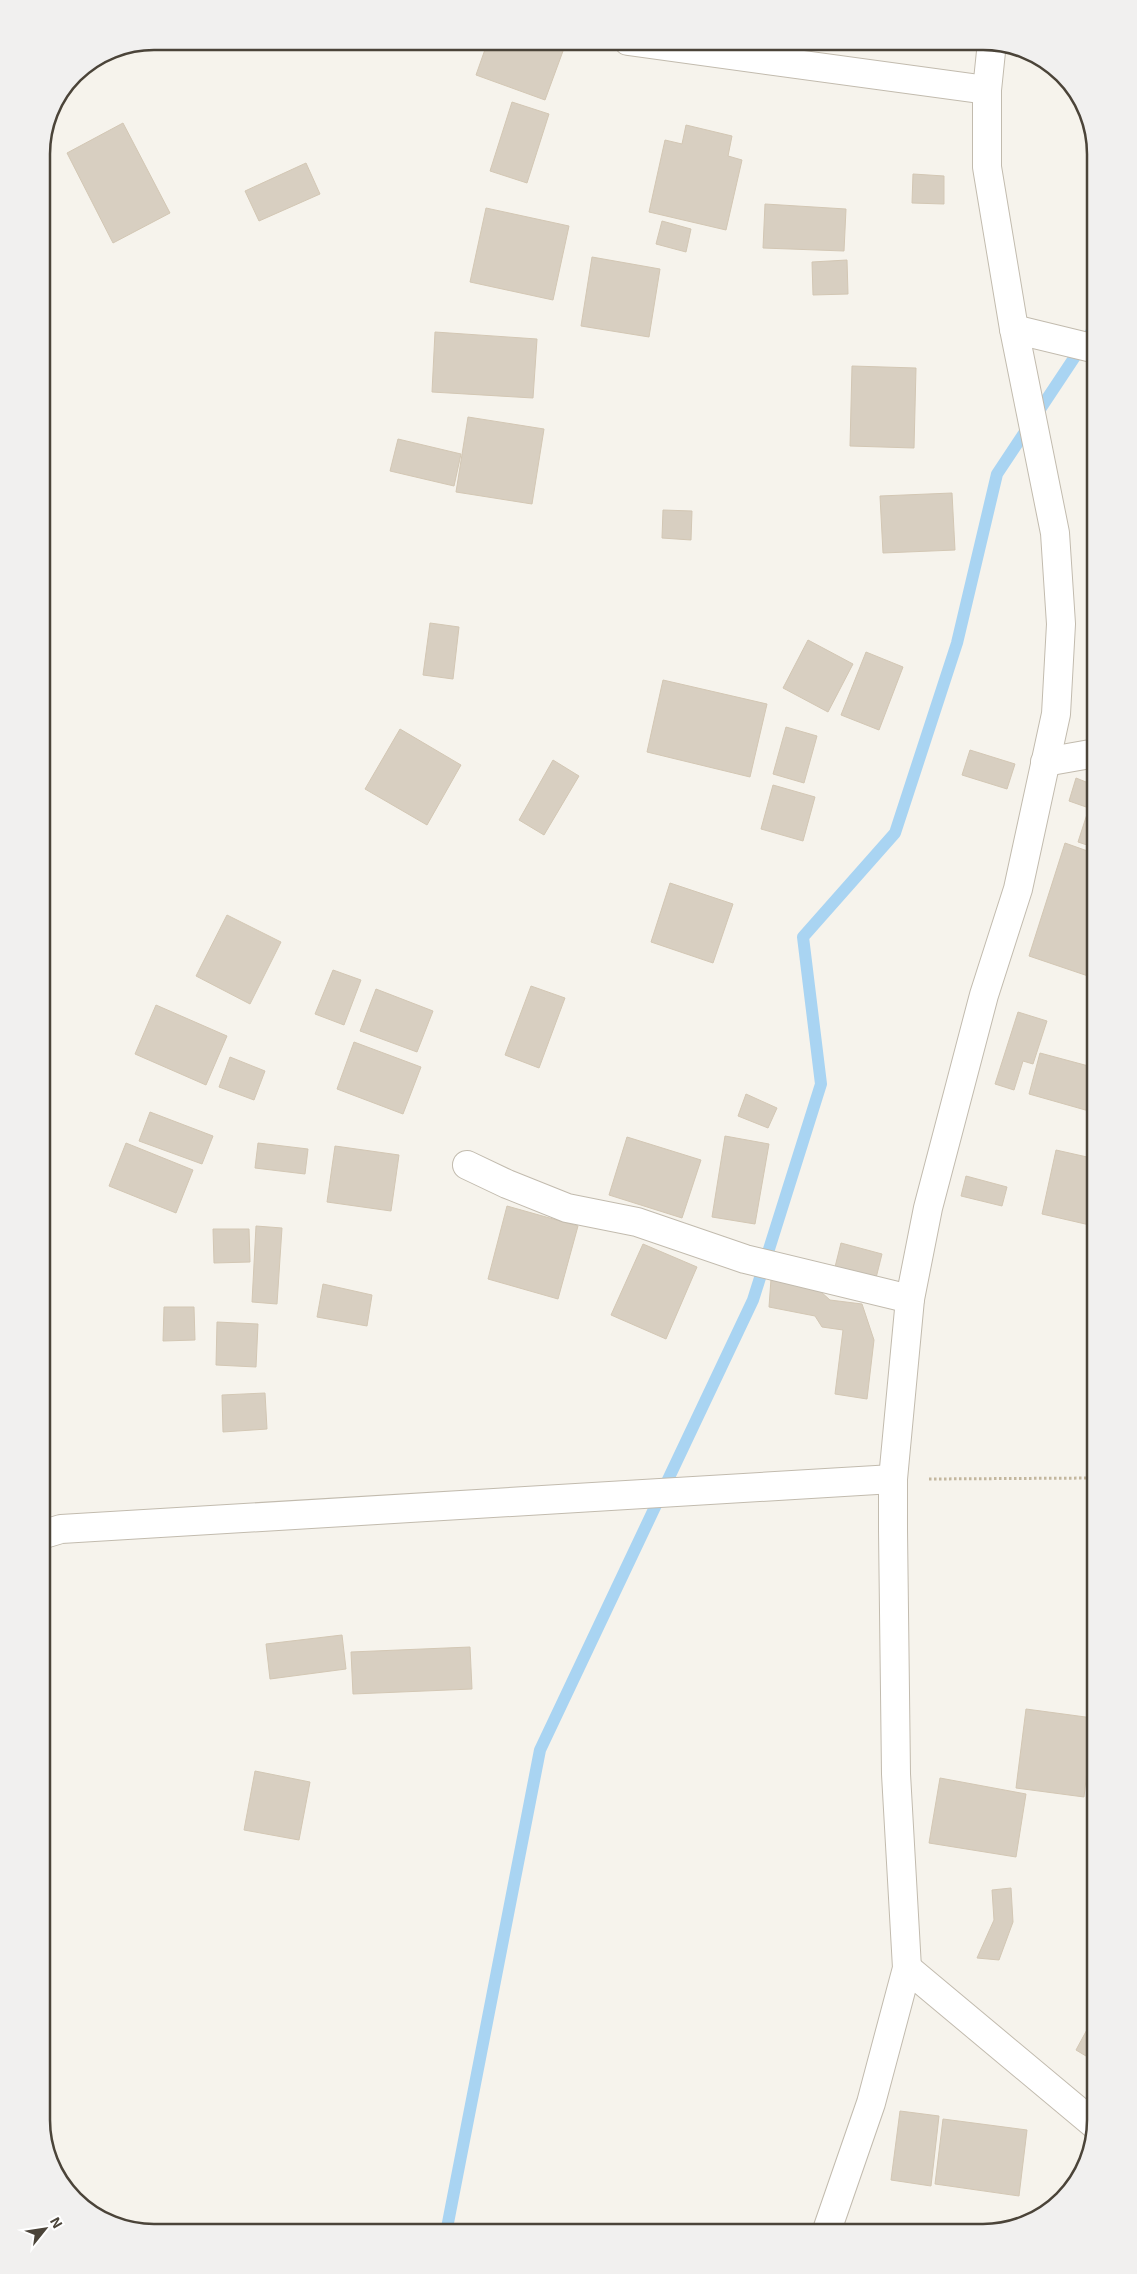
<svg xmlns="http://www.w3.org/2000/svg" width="1137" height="2274" font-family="'Exo 2',sans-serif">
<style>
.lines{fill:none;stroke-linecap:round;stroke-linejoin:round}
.stream{stroke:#a9d4f2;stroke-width:12}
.building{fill:#d8cfc1;stroke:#d3c7b4}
.minor-casing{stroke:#c2bbae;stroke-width:30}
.path{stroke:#c4b79f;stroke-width:3;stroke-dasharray:2.5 2.5;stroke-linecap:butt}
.minor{stroke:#fff;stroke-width:28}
.rim{fill:none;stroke:#4b4439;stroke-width:2.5}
</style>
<rect width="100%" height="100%" fill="#f6f3ec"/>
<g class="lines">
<path class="stream" d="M446 2233 540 1750 753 1300 821 1084 803 937 895 833 957 643 997 474 1096 325"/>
</g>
<g class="building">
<path d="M488 41H536L563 51 545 100 476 75Z"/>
<path d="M512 102 549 114 527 183 490 171Z"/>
<path d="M123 123 170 213 113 243 67 153Z"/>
<path d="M686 125 732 136 728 156 742 160 726 230 649 212 665 140 682 144Z"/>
<path d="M306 163 320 194 259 221 245 191Z"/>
<path d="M913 174 944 176V204L912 203Z"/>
<path d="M765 204 846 209 844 251 763 248Z"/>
<path d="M486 208 569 226 553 300 470 282Z"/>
<path d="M662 221 691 229 686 252 656 244Z"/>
<path d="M592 257 660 269 649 337 581 326Z"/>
<path d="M847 260 848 294 813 295 812 262Z"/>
<path d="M435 332 537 339 533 398 432 392Z"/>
<path d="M852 366 916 368 914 448 850 446Z"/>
<path d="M468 417 544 429 532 504 456 492Z"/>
<path d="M398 439 461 454 454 486 390 471Z"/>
<path d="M952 493 955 550 883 553 880 496Z"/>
<path d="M663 510 692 511 691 540 662 538Z"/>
<path d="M430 623 459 627 453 679 423 675Z"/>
<path d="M808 640 853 664 828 712 783 688Z"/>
<path d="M866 652 903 667 879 730 841 715Z"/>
<path d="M663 680 767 704 750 777 647 752Z"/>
<path d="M786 727 817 736 804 783 773 774Z"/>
<path d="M400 729 461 765 427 825 365 789Z"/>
<path d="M970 750 1015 764 1007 789 962 775Z"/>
<path d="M553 760 579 776 544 835 519 820Z"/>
<path d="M1076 778 1096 786V848L1078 842 1089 808 1069 801Z"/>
<path d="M773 785 815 797 803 841 761 829Z"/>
<path d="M1065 843 1096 854V963L1091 977 1029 956Z"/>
<path d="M670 883 733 904 713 963 651 942Z"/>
<path d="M227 915 281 942 250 1004 196 976Z"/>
<path d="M333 970 361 980 344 1025 315 1014Z"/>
<path d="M531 986 565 998 539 1068 505 1055Z"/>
<path d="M376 989 433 1011 417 1052 360 1031Z"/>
<path d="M156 1005 227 1036 206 1085 135 1054Z"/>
<path d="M1018 1012 1047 1021 1033 1064 1023 1061 1014 1090 995 1084Z"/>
<path d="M354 1042 421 1067 403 1114 337 1089Z"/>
<path d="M1040 1053 1096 1068V1113L1029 1094Z"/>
<path d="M230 1057 265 1071 254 1100 219 1087Z"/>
<path d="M746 1094 777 1108 768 1128 738 1116Z"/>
<path d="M150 1112 213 1136 202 1164 139 1141Z"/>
<path d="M725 1136 769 1144 755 1224 712 1217Z"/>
<path d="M627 1137 701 1160 682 1218 609 1195Z"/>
<path d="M126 1143 193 1170 176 1213 109 1186Z"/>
<path d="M258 1143 308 1149 305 1174 255 1168Z"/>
<path d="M335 1146 399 1155 391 1211 327 1202Z"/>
<path d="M1056 1150 1096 1159V1218L1094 1226 1042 1214Z"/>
<path d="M966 1176 1007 1187 1002 1206 961 1196Z"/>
<path d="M507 1206 578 1226 558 1299 488 1279Z"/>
<path d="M256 1226 282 1228 277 1304 252 1302Z"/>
<path d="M213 1229H249L250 1262 214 1263Z"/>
<path d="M841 1243 882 1254 876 1278 835 1267Z"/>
<path d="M643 1244 697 1267 666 1339 611 1315Z"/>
<path d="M771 1279 820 1291 830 1300 862 1304 874 1340 867 1399 835 1394 843 1330 822 1327 815 1316 769 1307Z"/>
<path d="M323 1284 372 1295 367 1326 317 1317Z"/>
<path d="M164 1307H194L195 1340 163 1341Z"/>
<path d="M217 1322 258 1324 256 1367 216 1365Z"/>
<path d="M265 1393 267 1429 223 1432 222 1395Z"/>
<path d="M342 1635 346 1669 270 1679 266 1644Z"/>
<path d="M470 1647 472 1689 353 1694 351 1652Z"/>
<path d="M1026 1709 1093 1718 1084 1797 1016 1788Z"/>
<path d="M255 1771 310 1782 299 1840 244 1830Z"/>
<path d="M940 1778 1026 1794 1016 1857 929 1843Z"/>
<path d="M1011 1888 1013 1922 999 1960 977 1958 994 1920 992 1890Z"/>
<path d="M1096 2013V2062L1076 2050Z"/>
<path d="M900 2111 939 2116 931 2186 891 2180Z"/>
<path d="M943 2119 1027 2130 1019 2196 935 2184Z"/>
</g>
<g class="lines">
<g class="minor-casing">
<g id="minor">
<path d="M628 41 987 90"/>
<path d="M1014 329 1096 349"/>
<path d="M1045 762 1096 753"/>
<path d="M467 1165 507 1184 567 1208 637 1222 745 1259 910 1299"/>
<path d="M41 1535 61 1529 893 1479"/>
<path d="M907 1968 1095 2125"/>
<path d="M826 2233 871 2103 907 1968 896 1774 893 1530V1479L910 1299 928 1208 984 995 1018 889 1056 714 1061 624 1055 533 1014 329 987 167V90L992 42"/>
</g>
</g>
<path class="path" d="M929 1479 1096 1478"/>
<use href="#minor" class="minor"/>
</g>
<path d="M0 0H1137V2274H0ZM154 50H983A104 104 0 0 1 1087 154V2120A104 104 0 0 1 983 2224H154A104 104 0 0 1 50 2120V154A104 104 0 0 1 154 50Z" fill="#f1f0ef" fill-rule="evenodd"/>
<path class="rim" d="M154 50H983A104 104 0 0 1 1087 154V2120A104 104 0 0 1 983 2224H154A104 104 0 0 1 50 2120V154A104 104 0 0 1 154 50Z"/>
<g transform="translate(45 2229) rotate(60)" stroke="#ffffff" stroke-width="4" paint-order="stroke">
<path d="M0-4L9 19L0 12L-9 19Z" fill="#4b4439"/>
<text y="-8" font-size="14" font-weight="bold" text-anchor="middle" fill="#4b4439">N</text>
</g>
</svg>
